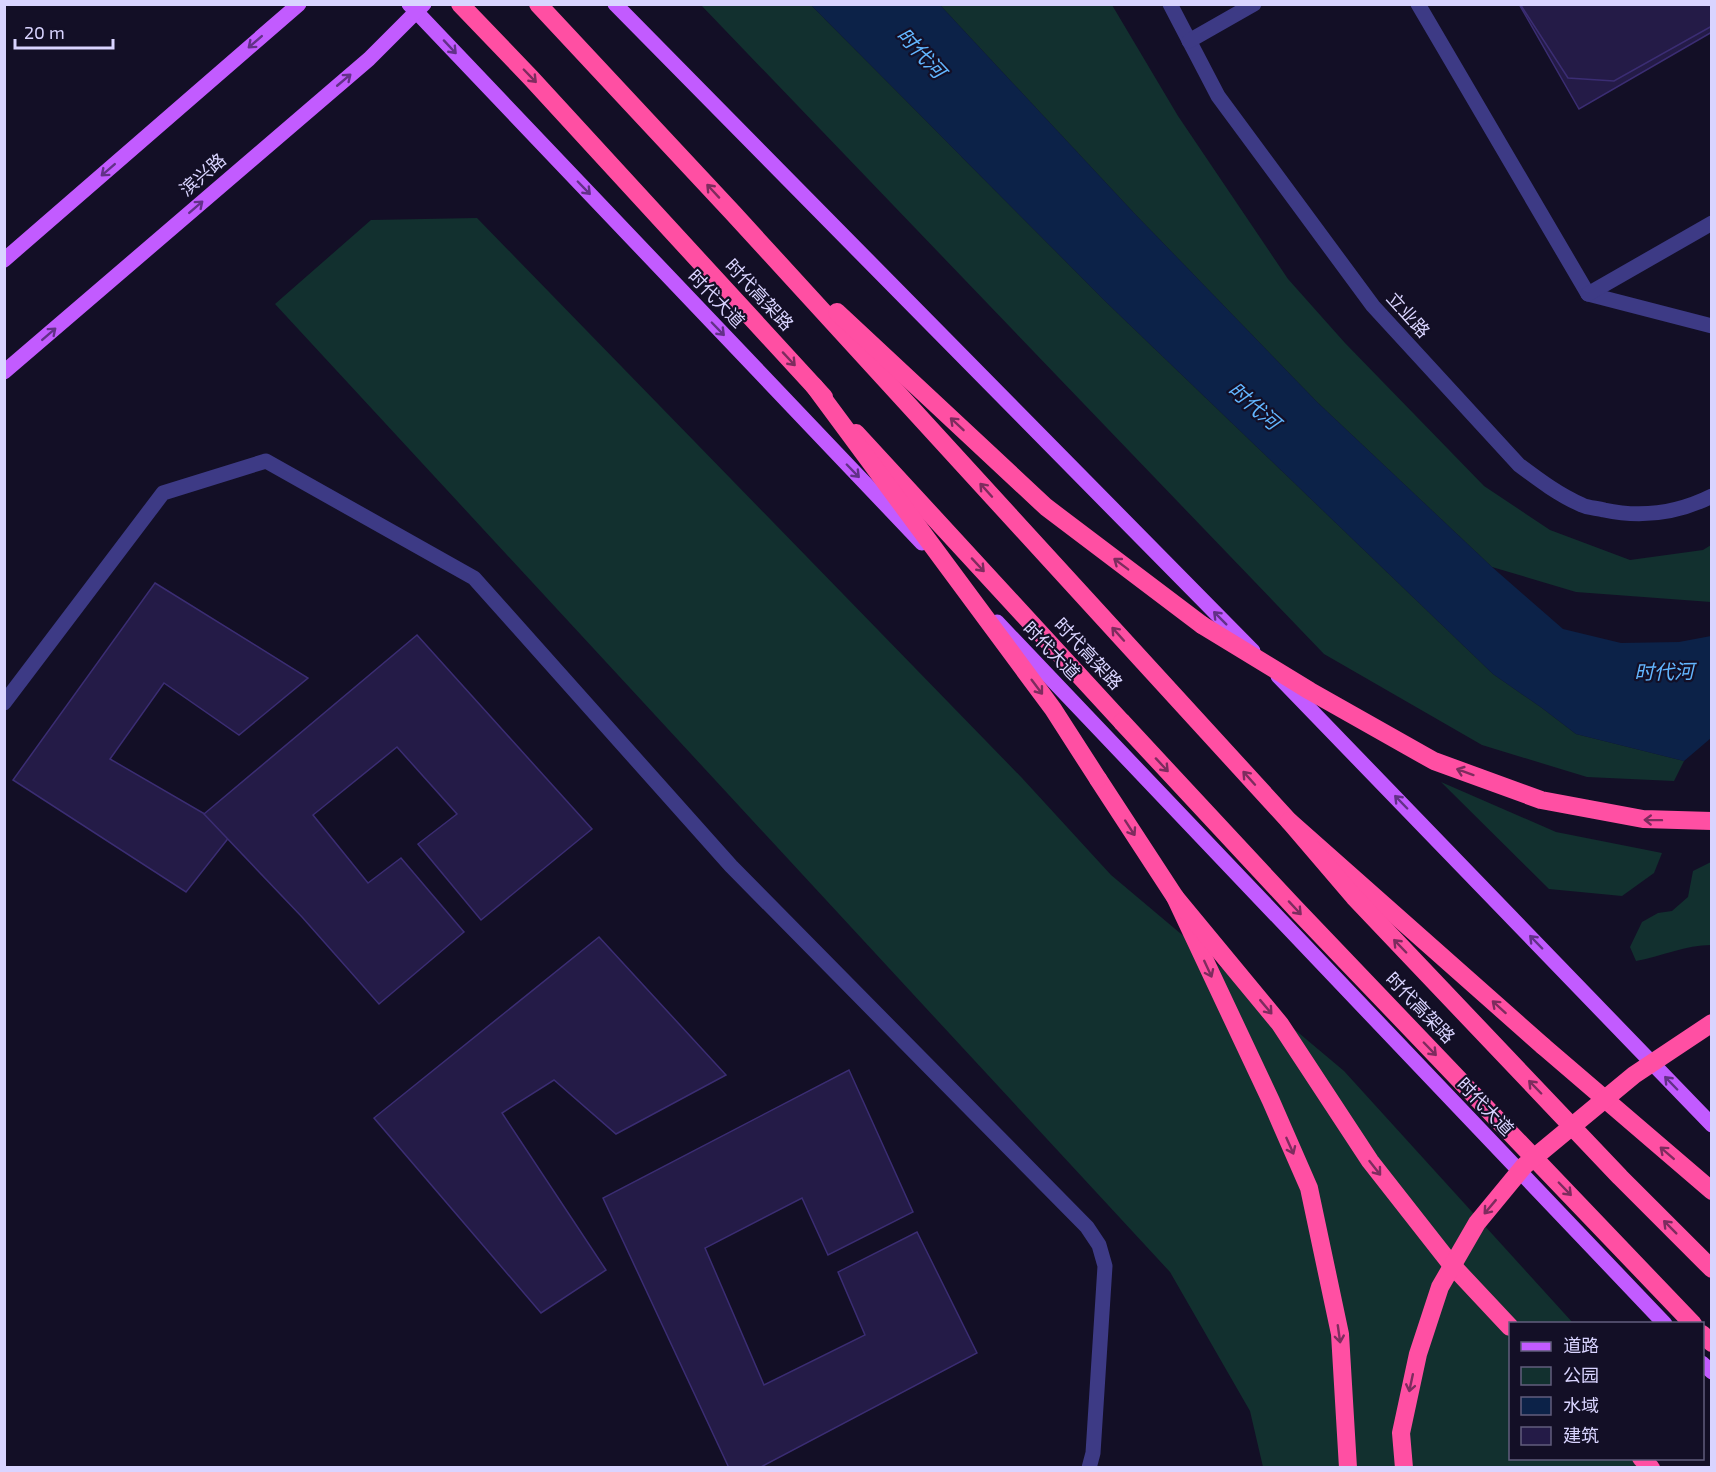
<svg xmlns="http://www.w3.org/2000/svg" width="1716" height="1472" font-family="'Exo 2','Noto Sans SC',sans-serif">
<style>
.green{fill:#12302f}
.water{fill:#0c2248}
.building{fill:#241b47;stroke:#3b2d73;stroke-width:1.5}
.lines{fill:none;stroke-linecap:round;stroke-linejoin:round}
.minor{stroke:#3d3a85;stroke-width:15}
.major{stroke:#c25bff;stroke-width:15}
.highway{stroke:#ff4fa3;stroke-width:18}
.highway-bridge{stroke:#ff4fa3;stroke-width:18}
.oneway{stroke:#623188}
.oneway2{stroke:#7d2c5e}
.labels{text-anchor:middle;stroke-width:4.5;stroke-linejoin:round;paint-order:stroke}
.street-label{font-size:18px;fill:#d9d4ff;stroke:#130f26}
.water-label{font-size:20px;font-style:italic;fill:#62b6ff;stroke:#130f26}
</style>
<rect width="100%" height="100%" fill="#130f26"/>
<g class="green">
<path d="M701 5H811L1105 301 1493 674 1542 708 1576 734 1684 761 1674 781 1587 777 1482 745 1324 654Z"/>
<path d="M940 5H1112L1178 116 1288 279 1345 343 1484 486 1550 530 1630 560 1703 550 1711 545V602L1576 592 1492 567 1317 402 1134 213Z"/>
<path d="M477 218 1022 778 1111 875 1344 1071 1573 1323 1510 1324V1458L1653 1459 1646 1467H1263L1250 1411 1170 1272 275 304 371 220Z"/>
<path d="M1441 782 1556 832 1662 853 1654 873 1622 896 1549 889Z"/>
<path d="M1711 862V945C1686 945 1662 956 1636 961L1630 947 1642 922 1658 913 1672 911 1688 897 1693 871Z"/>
</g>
<path class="water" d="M811 5H940L1134 213 1317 402 1492 567 1563 629 1621 643 1679 642 1711 636V738L1684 761 1576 734 1542 708 1493 674 1105 301Z"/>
<g class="building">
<path d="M1519 4H1712V32L1579 109Z"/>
<path d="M1520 4H1712V26L1614 81 1568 78Z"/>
<path d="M155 583 308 678 239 735 164 683 110 759 234 831 186 892 13 780Z"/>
<path d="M417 635 592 829 481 920 418 844 457 814 397 747 313 815 368 883 401 858 464 932 379 1004 302 917 204 814Z"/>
<path d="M599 937 726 1075 616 1134 554 1080 502 1113 606 1270 541 1313 374 1118Z"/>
<path d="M849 1070 913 1212 828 1255 802 1198 705 1248 764 1385 865 1335 838 1272 917 1232 977 1353 759 1468H729L603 1198Z"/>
</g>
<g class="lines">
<g class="minor">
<path d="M1170 4 1218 96 1373 306 1519 465C1539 480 1559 495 1582 505 1588 508 1597 508 1604 510 1641 518 1678 513 1712 496"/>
<path d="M1418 4 1588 294 1712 326"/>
<path d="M1189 41 1254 4"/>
<path d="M1588 294 1712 223"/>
<path d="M4 703 163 493 266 461 474 578 731 866 1087 1227 1099 1245 1105 1266 1093 1453 1089 1468"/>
</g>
<g class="major">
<path d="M409 4 922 543"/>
<path d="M615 4 1253 651"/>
<path d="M4 260 299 4"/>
<path d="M4 372 369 59 424 4"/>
<path d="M997 622 1665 1324"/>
<path d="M1278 676 1712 1125"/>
<path d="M1702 1363 1712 1372"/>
</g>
<g class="highway">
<path d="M460 4 531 78 824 397"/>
<path d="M538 4 733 213 1289 821 1543 1046"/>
<path d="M837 312 1046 507 1202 625"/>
<path d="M856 433 1122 722"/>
<path d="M1098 779 1175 897 1271 1101 1309 1188 1340 1334 1348 1468"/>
<path d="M1702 1334 1712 1343"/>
<path d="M1641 1458 1651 1468"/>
</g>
<g class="highway-bridge">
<path d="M814 386 1053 709 1098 779"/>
<path d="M1202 625 1310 691 1434 761 1541 800 1643 819 1712 821"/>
<path d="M1122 722 1295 908 1693 1324"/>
<path d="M1289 821 1354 897 1620 1177 1712 1269"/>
<path d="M1175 897 1280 1024 1370 1161 1450 1263 1510 1327"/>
<path d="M1543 1046 1712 1191"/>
<path d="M1404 1468 1401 1433 1418 1354 1440 1287 1477 1223 1524 1166 1634 1075 1712 1023"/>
</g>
</g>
<defs><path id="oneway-shaft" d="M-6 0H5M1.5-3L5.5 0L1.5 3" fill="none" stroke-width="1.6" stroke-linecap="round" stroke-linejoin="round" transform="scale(1.5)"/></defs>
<g class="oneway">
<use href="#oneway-shaft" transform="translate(255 42) rotate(139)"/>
<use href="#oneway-shaft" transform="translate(450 47) rotate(47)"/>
<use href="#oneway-shaft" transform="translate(344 80) rotate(-40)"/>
<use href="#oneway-shaft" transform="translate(108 170) rotate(139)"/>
<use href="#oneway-shaft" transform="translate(584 188) rotate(46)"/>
<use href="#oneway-shaft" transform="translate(196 207) rotate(-41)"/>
<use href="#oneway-shaft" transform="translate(718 329) rotate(46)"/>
<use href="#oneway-shaft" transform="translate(49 334) rotate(-41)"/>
<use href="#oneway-shaft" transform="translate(853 471) rotate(46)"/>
<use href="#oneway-shaft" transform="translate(1220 618) rotate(-135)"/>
<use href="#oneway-shaft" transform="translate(1401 802) rotate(-134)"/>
<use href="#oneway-shaft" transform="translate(1536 942) rotate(-134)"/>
<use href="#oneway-shaft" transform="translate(1671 1083) rotate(-134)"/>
</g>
<g class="oneway2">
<use href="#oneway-shaft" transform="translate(530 76) rotate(46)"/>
<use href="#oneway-shaft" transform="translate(713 191) rotate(-133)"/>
<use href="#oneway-shaft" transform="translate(789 359) rotate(47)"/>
<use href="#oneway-shaft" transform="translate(957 424) rotate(-137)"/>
<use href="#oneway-shaft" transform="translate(986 490) rotate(-132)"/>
<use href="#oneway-shaft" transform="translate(1121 564) rotate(-143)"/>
<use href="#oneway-shaft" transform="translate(978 565) rotate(47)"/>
<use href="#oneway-shaft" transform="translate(1118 634) rotate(-132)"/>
<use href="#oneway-shaft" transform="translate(1037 687) rotate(53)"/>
<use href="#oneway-shaft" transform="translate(1162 765) rotate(47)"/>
<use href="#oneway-shaft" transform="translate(1465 772) rotate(-160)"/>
<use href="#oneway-shaft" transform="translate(1249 778) rotate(-132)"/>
<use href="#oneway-shaft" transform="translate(1653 820) rotate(-179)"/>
<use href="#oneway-shaft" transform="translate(1130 828) rotate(57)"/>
<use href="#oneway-shaft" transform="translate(1295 908) rotate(47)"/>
<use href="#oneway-shaft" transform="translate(1400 946) rotate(-134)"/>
<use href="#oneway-shaft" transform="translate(1208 969) rotate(65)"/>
<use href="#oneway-shaft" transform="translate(1266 1007) rotate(50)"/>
<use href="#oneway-shaft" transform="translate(1499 1007) rotate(-138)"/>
<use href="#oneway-shaft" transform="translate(1430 1049) rotate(46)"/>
<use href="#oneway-shaft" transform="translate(1535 1087) rotate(-134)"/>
<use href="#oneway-shaft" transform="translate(1290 1146) rotate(66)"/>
<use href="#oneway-shaft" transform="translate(1667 1153) rotate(-139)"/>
<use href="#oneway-shaft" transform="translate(1375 1168) rotate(52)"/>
<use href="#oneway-shaft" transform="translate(1565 1189) rotate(46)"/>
<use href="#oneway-shaft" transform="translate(1490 1207) rotate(130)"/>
<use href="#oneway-shaft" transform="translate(1670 1227) rotate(-135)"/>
<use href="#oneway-shaft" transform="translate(1339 1334) rotate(82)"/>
<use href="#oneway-shaft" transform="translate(1411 1383) rotate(102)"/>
</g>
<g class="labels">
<g class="street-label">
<text transform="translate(203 175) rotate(-41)" y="6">滨兴路</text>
<text transform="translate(759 295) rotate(47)" y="6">时代高架路</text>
<text transform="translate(716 299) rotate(46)" y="6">时代大道</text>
<text transform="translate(1408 315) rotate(48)" y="6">立业路</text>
<text transform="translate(1051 651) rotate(46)" y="6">时代大道</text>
<text transform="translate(1088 654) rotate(47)" y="6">时代高架路</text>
<text transform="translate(1420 1008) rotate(46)" y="6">时代高架路</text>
<text transform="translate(1485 1107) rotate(46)" y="6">时代大道</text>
</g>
<g class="water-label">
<text transform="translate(921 53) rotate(47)" y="7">时代河</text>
<text transform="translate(1254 406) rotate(41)" y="7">时代河</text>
<text transform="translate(1664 672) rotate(-1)" y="7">时代河</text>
</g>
</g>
<rect width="1716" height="1472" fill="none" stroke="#d9d4ff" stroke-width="12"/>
<rect x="1509" y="1322" width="195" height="138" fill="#130f26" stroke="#625e7d" stroke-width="1.5"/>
<rect x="1521" y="1342" width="30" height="9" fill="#c25bff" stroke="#625e7d" stroke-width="1.5"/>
<text x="1563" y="1352" font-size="18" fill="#d9d4ff">道路</text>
<rect x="1521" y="1367" width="30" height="18" fill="#12302f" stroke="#625e7d" stroke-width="1.5"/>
<text x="1563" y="1382" font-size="18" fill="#d9d4ff">公园</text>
<rect x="1521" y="1397" width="30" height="18" fill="#0c2248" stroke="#625e7d" stroke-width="1.5"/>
<text x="1563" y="1412" font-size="18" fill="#d9d4ff">水域</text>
<rect x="1521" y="1427" width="30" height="18" fill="#241b47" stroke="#625e7d" stroke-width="1.5"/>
<text x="1563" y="1442" font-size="18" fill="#d9d4ff">建筑</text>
<path d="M15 39v9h98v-9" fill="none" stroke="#d9d4ff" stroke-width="3"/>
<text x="24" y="39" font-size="18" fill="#d9d4ff" stroke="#130f26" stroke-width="4.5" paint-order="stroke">20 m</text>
</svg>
